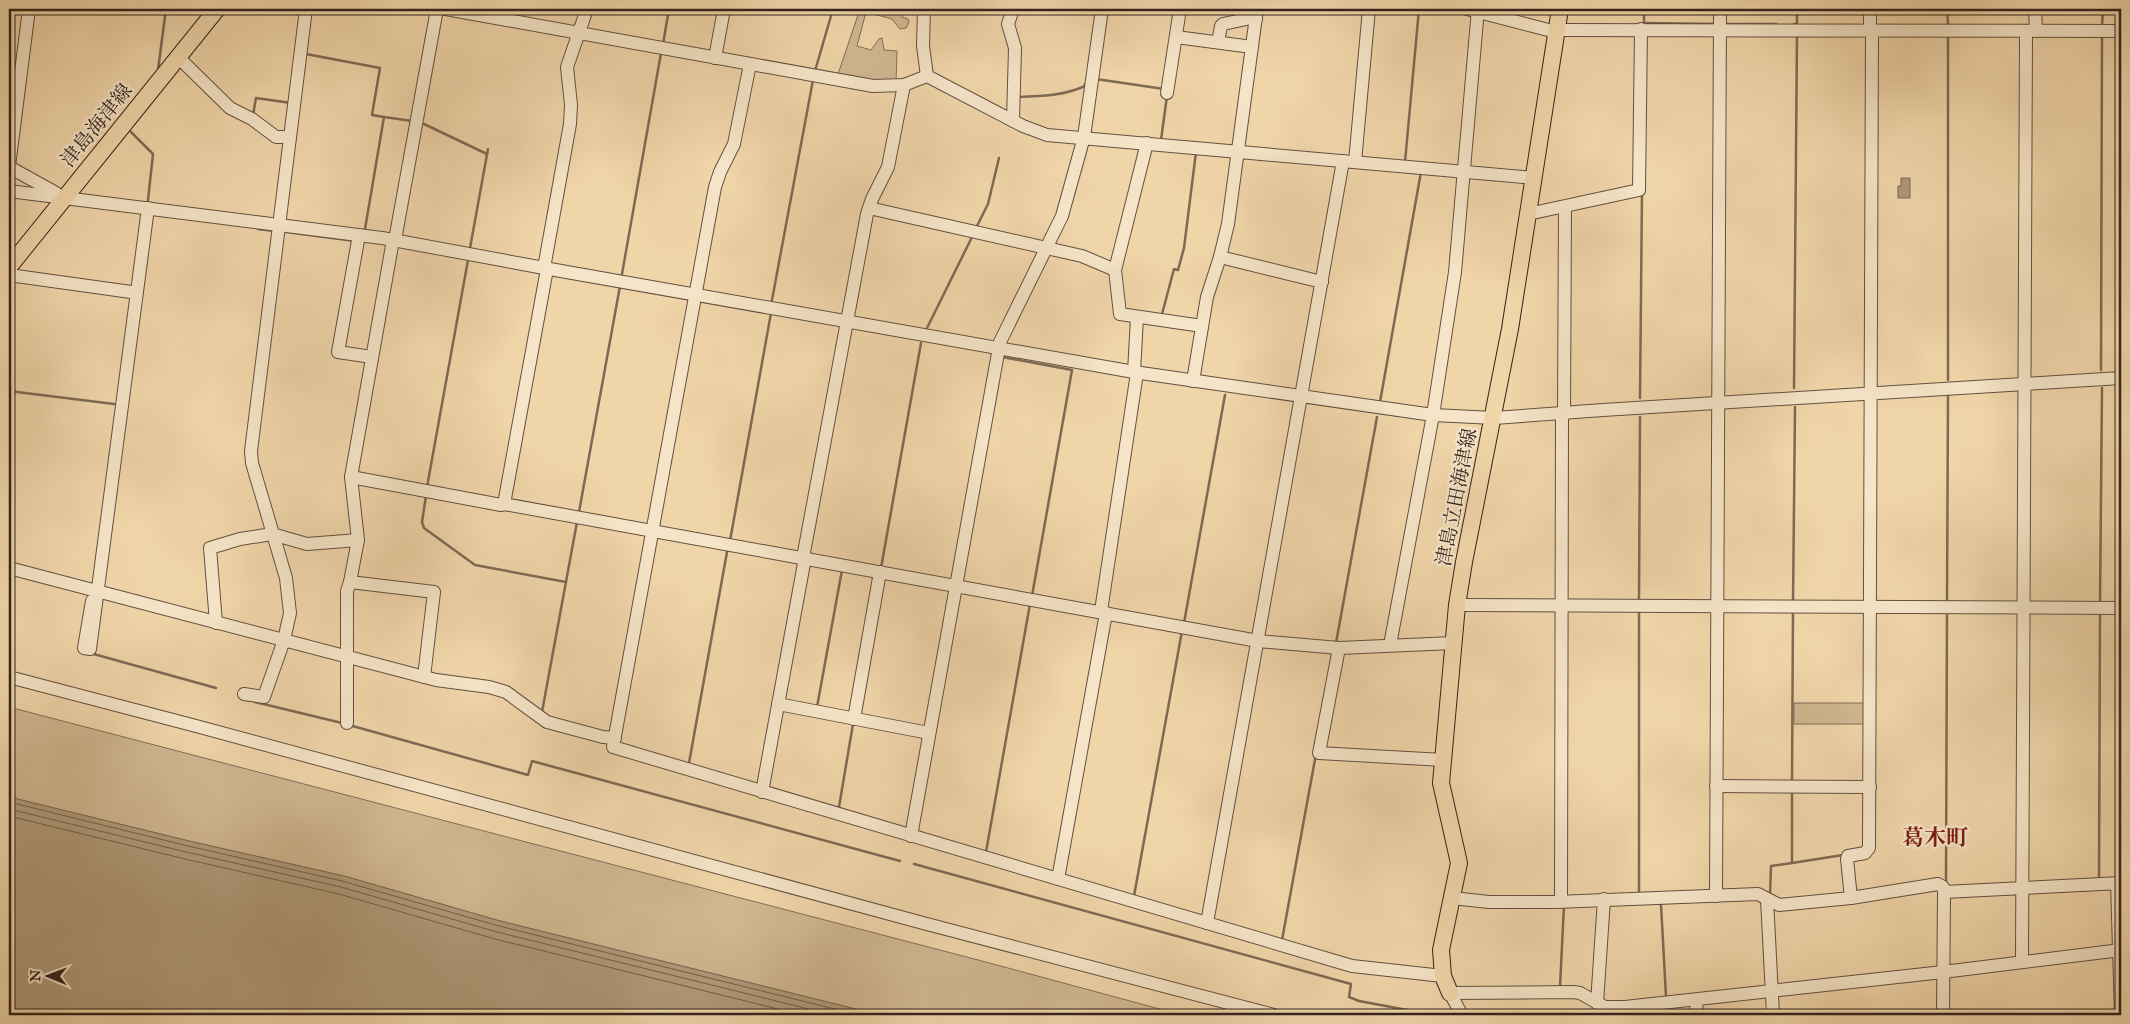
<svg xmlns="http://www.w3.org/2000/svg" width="2130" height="1024" font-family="'IM FELL Great Primer','Noto Serif JP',serif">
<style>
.green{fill:#d0b791;stroke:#826e57}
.water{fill:#b09979;stroke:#7e6a54}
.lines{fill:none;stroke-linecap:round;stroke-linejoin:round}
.shore{stroke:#725e4b;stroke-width:1}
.stream{stroke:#7e6a54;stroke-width:2.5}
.minor-casing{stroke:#625040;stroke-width:14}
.major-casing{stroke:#33241d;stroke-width:18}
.minor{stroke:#f5e4c7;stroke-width:12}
.major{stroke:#f0d5a9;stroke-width:16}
.labels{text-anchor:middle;stroke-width:4.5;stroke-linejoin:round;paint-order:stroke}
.street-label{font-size:20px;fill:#33241d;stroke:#f5e4c7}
.quarter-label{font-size:22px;font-weight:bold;fill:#7a1f14;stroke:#f5e4c7}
</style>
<rect width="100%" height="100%" fill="#f0d5a9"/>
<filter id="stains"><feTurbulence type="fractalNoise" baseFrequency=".004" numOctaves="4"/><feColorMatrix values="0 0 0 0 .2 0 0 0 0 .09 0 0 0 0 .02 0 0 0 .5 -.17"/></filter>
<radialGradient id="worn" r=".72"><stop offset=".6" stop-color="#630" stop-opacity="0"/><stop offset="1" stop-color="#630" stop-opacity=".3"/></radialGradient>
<g class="green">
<path d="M860 9H892L902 12V17L908 19 909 22 906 28 900 29 892 19 866 12 857 46 871 50 879 39 882 38 884 50 897 51 896 83 837 77Z"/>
<rect x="1794" y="703" width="74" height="21"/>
<path d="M9 707 982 961 1182 1015H880L500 921 344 876 189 841 9 797Z"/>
</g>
<g class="water">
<path d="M1901 178H1910V198H1898V186H1901Z"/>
<path d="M9 797 189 841 344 876 500 921 880 1015H9Z"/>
</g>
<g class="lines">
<g class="shore">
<path d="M9 802 188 846 342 881 499 926 859 1015"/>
<path d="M9 809 186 852 341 887 497 932 833 1015"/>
<path d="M9 816 185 859 339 894 495 939 802 1015"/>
</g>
<g class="stream">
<path d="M423 9 432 10 431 12"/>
<path d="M1947 9 1948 24"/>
<path d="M511 16 513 9"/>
<path d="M1644 22V9"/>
<path d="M1644 24V23L1715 24"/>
<path d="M1725 24H1776"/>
<path d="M1794 24H1797V9"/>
<path d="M2102 26 2103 9"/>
<path d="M663 44 669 9"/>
<path d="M306 54 380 68 372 115 384 117 365 229"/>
<path d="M158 70 166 9"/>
<path d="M815 71 833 9"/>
<path d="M1096 79 1164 89"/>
<path d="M1018 97C1041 96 1063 96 1085 86V84"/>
<path d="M253 115 256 98 291 103"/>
<path d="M384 117 412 121"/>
<path d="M424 124 487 154"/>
<path d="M131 132 153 154 148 200"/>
<path d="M1161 140 1167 96"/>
<path d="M1405 162 1419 9"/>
<path d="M976 228 988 204 999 158"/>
<path d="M258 229 274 231"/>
<path d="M287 232 355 241"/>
<path d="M470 248 488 149"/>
<path d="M622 274 661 53"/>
<path d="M772 300 813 80"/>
<path d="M1162 314 1174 269 1178 270 1184 248 1196 152"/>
<path d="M927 328 973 235"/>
<path d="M1002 357 1072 370 1032 596"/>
<path d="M2101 370 2102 35"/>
<path d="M1948 380V35"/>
<path d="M1794 388 1797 35"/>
<path d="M9 391 114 404"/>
<path d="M1640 398 1642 192"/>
<path d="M1380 402 1421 172"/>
<path d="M427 487 468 260"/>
<path d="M426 496 422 522 424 528 475 565 566 582"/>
<path d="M579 512 620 286"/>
<path d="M730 541 771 313"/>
<path d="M881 568 921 343"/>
<path d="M1639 601 1640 417"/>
<path d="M1793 602 1795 407"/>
<path d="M1947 603 1948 395"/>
<path d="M2100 603 2102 388"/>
<path d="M1639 611V894"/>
<path d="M1184 623 1225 395"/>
<path d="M1336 643 1377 417"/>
<path d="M90 653 216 688"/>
<path d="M255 702 342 723"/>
<path d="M817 707 842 570"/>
<path d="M542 712 577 522"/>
<path d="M349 725 528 775 532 761 900 861"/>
<path d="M689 763 727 552"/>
<path d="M1792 782 1793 610"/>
<path d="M839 807 853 724"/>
<path d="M986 852 1030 604"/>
<path d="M1792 863 1843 855"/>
<path d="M914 864 1351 984 1349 997 1359 1001 1434 1015"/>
<path d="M2099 880 2100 611"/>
<path d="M1946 883 1947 612"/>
<path d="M1770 895 1771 866 1792 863V789"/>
<path d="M1134 896 1182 631"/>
<path d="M1659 904H1661L1666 997"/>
<path d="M1282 940 1316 754"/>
<path d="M1560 987 1564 905"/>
</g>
<g class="minor-casing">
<g id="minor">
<path d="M446 9 873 86 904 85 927 76 1023 126 1047 135 1534 178"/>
<path d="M924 9 923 46 927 76"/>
<path d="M1013 9 1008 24 1015 48 1013 121"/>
<path d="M1467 9 1556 32"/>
<path d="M2035 9 2036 31"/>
<path d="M1557 30 2121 31"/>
<path d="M1870 30V9"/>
<path d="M1176 37 1252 47"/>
<path d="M1218 42 1221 26 1223 24 1251 18 1256 19"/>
<path d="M178 57 230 108 252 119 276 137H290"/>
<path d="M715 58 724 9"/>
<path d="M750 64 734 144 720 172 715 187 613 747 1352 966 1443 976"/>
<path d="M1167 93 1180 9"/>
<path d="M1355 162 1369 9"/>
<path d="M9 166 29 9"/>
<path d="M9 167 56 193"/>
<path d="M9 191 382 238 544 268 1134 372 1433 415 1494 418 1603 410 2121 378"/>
<path d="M869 208 1082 256 1115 270 1120 314 1202 326"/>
<path d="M1528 214 1639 190 1641 29"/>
<path d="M359 235 338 352 372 357"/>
<path d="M393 240 351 477 358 540 350 582 434 592 424 677"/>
<path d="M395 240 437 9"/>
<path d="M1220 257 1322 282"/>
<path d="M544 268 570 124 571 105 567 67 587 9"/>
<path d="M547 269 504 504 1258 641 1339 648 1453 643"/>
<path d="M1115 270 1147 143"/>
<path d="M9 275 131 292"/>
<path d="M1134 372 1137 317"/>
<path d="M1193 381 1207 297 1220 257 1228 224 1257 9"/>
<path d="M1564 414 1565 207"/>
<path d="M351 477 501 505 504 504"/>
<path d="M803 558 867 214 872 199 888 167 904 85"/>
<path d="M9 568 436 680 489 687 506 692 547 722 603 737 615 738"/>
<path d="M96 601H92L84 648 90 649 148 208"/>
<path d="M1457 605 2121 608"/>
<path d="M1101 611 1137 373"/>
<path d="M216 623 210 548 240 539 272 534 307 544 358 540"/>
<path d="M1390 645 1433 415 1455 272 1478 9"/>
<path d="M1339 648 1319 753 1443 760"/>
<path d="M9 677 196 726 923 923 1274 1015"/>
<path d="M244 694 264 697 284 640 290 613 286 578 252 463 251 451 306 9"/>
<path d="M778 704 929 733"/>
<path d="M854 719 880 572"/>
<path d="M347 723V591L350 582"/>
<path d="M1716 786 1870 787"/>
<path d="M762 792 805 558"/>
<path d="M911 836 1000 342 1062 216 1084 137 1102 9"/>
<path d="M1058 879 1106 613"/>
<path d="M2117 883 2121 1015"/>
<path d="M1944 892 2121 883"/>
<path d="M1716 896 1720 9"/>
<path d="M1452 898 1489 902H1556L1758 894 1779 905 1851 898 1938 884 1943 887 1944 892 1943 1015"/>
<path d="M1851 898 1847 859 1848 856 1865 853 1869 848 1872 30"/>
<path d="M1767 899 1773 1015"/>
<path d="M1561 901 1562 414"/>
<path d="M1207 923 1343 161"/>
<path d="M2022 962 2026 31"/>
<path d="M1696 1000 1697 1015"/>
<path d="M1597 1003 1604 899"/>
<path d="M1462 1015 1450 993 1573 992 1580 993 1605 1007H1625L1943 972 2121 950"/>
</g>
</g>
<g class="major-casing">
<g id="major">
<path d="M9 267 217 9"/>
<path d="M1450 993 1443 976 1441 950 1459 863 1441 783 1457 605 1464 562 1510 329 1560 9"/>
</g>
</g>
<use href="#minor" class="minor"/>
<use href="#major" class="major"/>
</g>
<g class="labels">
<g class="street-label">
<text transform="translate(96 125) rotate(-51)" y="7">津島海津線</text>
<text transform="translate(1456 497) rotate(-79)" y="7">津島立田海津線</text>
</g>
<g class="quarter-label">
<text x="1935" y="845">葛木町</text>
</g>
</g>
<rect width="2130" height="1024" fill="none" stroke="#f0d5a9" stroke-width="30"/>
<rect x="10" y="10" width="2110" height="1004" fill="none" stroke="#33241d" stroke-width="2.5"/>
<rect x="15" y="15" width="2100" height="994" fill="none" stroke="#33241d"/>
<g transform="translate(48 976) rotate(271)" stroke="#f5e4c7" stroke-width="4" paint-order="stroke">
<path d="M0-4L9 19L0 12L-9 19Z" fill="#33241d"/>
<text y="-8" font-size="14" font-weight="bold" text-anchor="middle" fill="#33241d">N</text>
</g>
<rect width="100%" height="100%" filter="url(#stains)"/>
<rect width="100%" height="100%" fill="url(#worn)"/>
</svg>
